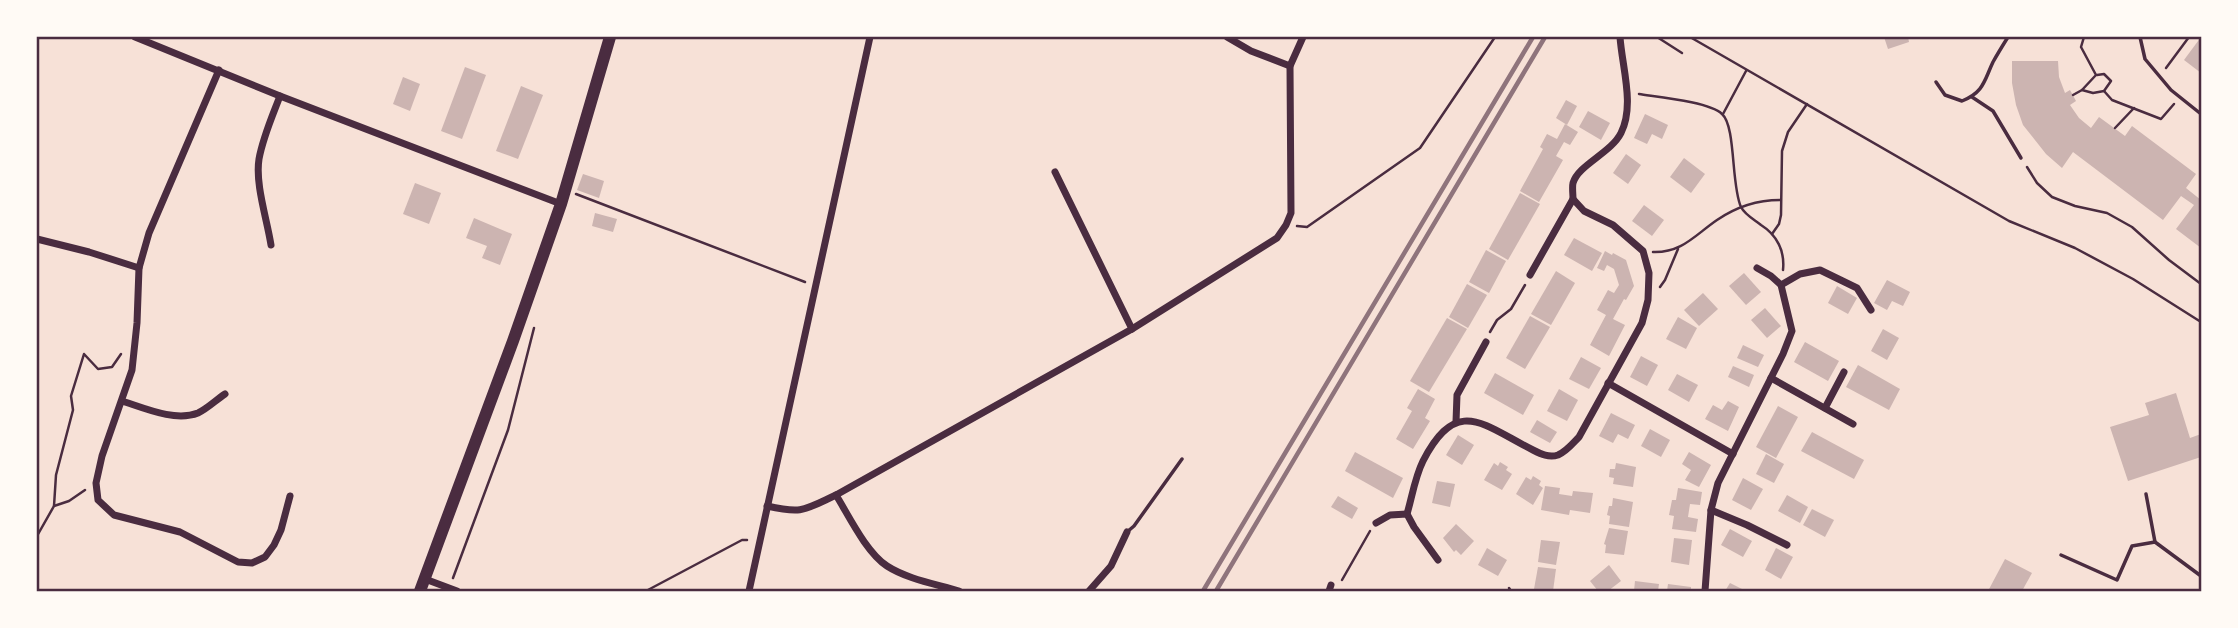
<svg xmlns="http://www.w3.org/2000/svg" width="2238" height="628" font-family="'Playfair Display',serif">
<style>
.building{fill:#ccb4b1}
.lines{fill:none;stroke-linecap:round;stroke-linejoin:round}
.path{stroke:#4a2c40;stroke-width:2.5}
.service{stroke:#4a2c40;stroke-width:3.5}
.minor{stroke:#4a2c40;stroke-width:7}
.primary{stroke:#4a2c40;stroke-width:12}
.rail{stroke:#8f747c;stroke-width:4.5}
.neatline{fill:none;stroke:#4a2c40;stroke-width:2.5}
</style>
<rect width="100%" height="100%" fill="#f7e1d7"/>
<g class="building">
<path d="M1884 37H1908L1909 42 1888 49Z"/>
<path d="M2201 37V73L2184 60Z"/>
<path d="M2012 61H2058L2059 77 2065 93 2070 90 2076 101 2070 105 2079 118 2091 128 2099 117 2125 136 2132 126 2196 174 2186 188 2201 200V248L2176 229 2194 205 2181 196 2163 220 2073 152 2062 168 2046 154 2023 125 2016 105 2012 83Z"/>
<path d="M465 67 486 75 462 139 441 131Z"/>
<path d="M403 77 420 84 410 111 393 104Z"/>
<path d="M521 86 543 95 518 159 496 151Z"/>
<path d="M1566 100 1577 106 1567 125 1556 118Z"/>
<path d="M1588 111 1610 123 1601 140 1579 127Z"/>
<path d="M1645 114 1668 125 1662 139 1652 134 1647 144 1634 138Z"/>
<path d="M1565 124 1578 132 1570 145 1564 142 1556 156 1563 160 1539 202 1520 191 1543 149 1540 147 1547 134 1557 139Z"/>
<path d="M1626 154 1641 165 1628 184 1613 173Z"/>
<path d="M1684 158 1705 174 1691 193 1670 177Z"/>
<path d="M583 174 604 181 599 198 577 190Z"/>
<path d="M415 183 441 193 429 224 403 214Z"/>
<path d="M1520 193 1540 204 1508 260 1489 249Z"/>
<path d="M1644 205 1664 220 1652 236 1632 221Z"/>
<path d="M595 213 617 219 613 232 592 226Z"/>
<path d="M474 218 512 234 500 265 482 258 487 246 466 238Z"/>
<path d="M1574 238 1602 253 1592 271 1564 255Z"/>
<path d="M1486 250 1506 261 1489 293 1469 282Z"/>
<path d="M1605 251 1612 255 1613 253 1626 260 1634 286 1626 300 1624 299 1613 319 1625 325 1609 356 1590 345 1606 315 1597 310 1608 290 1614 293 1619 285 1614 269 1607 265 1604 271 1597 268Z"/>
<path d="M1556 271 1575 283 1551 325 1531 314Z"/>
<path d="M1744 273 1761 292 1746 305 1729 286Z"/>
<path d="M1887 280 1910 292 1903 306 1892 301 1887 310 1874 303Z"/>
<path d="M1467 284 1487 295 1468 328 1449 317Z"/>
<path d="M1837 286 1857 298 1848 314 1828 303Z"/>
<path d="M1703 293 1718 309 1699 326 1684 310Z"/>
<path d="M1765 308 1781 326 1767 338 1751 320Z"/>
<path d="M1530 316 1550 327 1525 369 1506 358Z"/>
<path d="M1678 317 1697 328 1686 349 1666 339Z"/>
<path d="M1447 318 1467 329 1429 392 1410 381Z"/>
<path d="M1883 329 1899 338 1887 360 1871 351Z"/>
<path d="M1805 342 1839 361 1828 381 1794 362Z"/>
<path d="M1743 345 1764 355 1758 367 1737 358Z"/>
<path d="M1641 356 1658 365 1647 386 1630 377Z"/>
<path d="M1581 357 1601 368 1589 389 1569 379Z"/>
<path d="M1858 365 1900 389 1889 410 1846 387Z"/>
<path d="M1733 366 1754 375 1749 387 1728 377Z"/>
<path d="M1495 373 1534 395 1523 415 1484 393Z"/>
<path d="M1677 374 1698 385 1689 402 1668 390Z"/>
<path d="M1418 389 1435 399 1425 418 1430 421 1413 449 1396 439 1412 411 1407 408Z"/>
<path d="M1559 389 1578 400 1567 421 1547 411Z"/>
<path d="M2176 393 2190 438 2201 434V457L2128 481 2110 427 2149 415 2145 403Z"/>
<path d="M1728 401 1739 407 1728 431 1705 419 1713 405 1722 410Z"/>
<path d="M1778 406 1798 417 1776 458 1756 447Z"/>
<path d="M1611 413 1635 425 1628 439 1618 434 1613 443 1599 436Z"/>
<path d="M1537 420 1557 432 1550 443 1530 432Z"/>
<path d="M1650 429 1670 440 1661 457 1641 446Z"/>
<path d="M1812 432 1864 460 1854 479 1801 451Z"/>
<path d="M1458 435 1474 445 1462 465 1446 455Z"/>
<path d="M1355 452 1403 478 1393 498 1345 471Z"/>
<path d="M1689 452 1711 465 1699 487 1685 480 1691 470 1682 464Z"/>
<path d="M1766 454 1784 464 1774 483 1756 474Z"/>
<path d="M1500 462 1508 467 1506 470 1512 474 1502 490 1484 480 1494 463 1498 466Z"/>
<path d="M1616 463 1636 467 1633 487 1613 484 1614 478 1609 477 1610 469H1615Z"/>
<path d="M1533 476 1541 481 1539 485 1543 488 1533 505 1516 494 1526 477 1531 480Z"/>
<path d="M1743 478 1763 489 1751 510 1732 500Z"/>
<path d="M1437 481 1455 484 1450 507 1432 503Z"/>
<path d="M1545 486 1560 488 1559 494 1572 496 1573 491 1593 493 1590 513 1570 510 1569 515 1541 510Z"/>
<path d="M1678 488 1702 492 1700 505 1690 504 1688 517 1698 519 1696 532 1672 529 1674 516 1669 515 1672 500H1676Z"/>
<path d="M1787 495 1808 507 1800 523 1778 511Z"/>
<path d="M1338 496 1358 508 1352 519 1331 507Z"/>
<path d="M1613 498 1633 502 1629 527 1609 524 1610 516 1607 515 1609 506H1612Z"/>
<path d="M1812 509 1834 520 1825 537 1803 525Z"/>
<path d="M1456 524 1474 541 1461 555 1456 550 1454 552 1443 538Z"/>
<path d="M1609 528 1628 531 1624 555 1605 553 1606 545 1604 544Z"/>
<path d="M1730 529 1752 541 1743 557 1721 545Z"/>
<path d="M1674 538 1692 540 1689 565 1671 562Z"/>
<path d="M1541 540 1560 542 1556 565 1538 562Z"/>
<path d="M1487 548 1507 560 1498 576 1478 565Z"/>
<path d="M1776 548 1793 557 1781 579 1765 570Z"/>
<path d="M2005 559 2032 573 2022 591H1988Z"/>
<path d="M1609 565 1621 581 1608 591H1598L1590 581Z"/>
<path d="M1538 567 1556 569 1553 591 1534 589Z"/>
<path d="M1635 581 1659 584 1658 591H1634Z"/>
<path d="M1730 583 1746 591H1725Z"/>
<path d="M1668 584 1691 587V591H1667Z"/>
</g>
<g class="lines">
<g class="path">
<path d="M1657 37 1682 53"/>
<path d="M1690 37 2009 221 2075 248 2133 279 2201 322"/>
<path d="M2166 68 2189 37"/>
<path d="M2082 90 2093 93 2104 91 2111 81 2104 74 2097 75"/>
<path d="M2104 91 2112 100 2161 119 2174 104"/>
<path d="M1639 94C1658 97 1710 102 1722 114 1736 126 1731 186 1741 207 1745 215 1755 220 1761 225 1777 235 1785 251 1783 270"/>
<path d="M2073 95 2082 90 2096 75 2081 47 2084 37"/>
<path d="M1723 114 1746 71"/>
<path d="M2115 128 2134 108"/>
<path d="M2027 167 2037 183 2052 197 2075 206 2107 213 2132 227 2169 260 2201 284"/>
<path d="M576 194 805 282"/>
<path d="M1297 226 1307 227 1420 148 1495 37"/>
<path d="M1772 234 1779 224 1781 215 1782 151 1788 132 1807 104"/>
<path d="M1653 252C1682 253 1695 235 1717 220 1736 207 1757 200 1780 200"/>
<path d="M1660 287 1665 280 1678 249"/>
<path d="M1490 332 1497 320 1511 309 1525 285"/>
<path d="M54 506 56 475 73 410 71 396 84 354 98 369 112 367 121 354"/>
<path d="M37 536 54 506 69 501 85 490"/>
<path d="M453 578 508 430 534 328"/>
<path d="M1342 580 1370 531"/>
<path d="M1509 588 1511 591"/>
<path d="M646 591 742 540H747"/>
</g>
<g class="service">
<path d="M2140 37 2145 59 2171 90 2201 114"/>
<path d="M1936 82 1945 95 1962 101C1984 92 1984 81 1993 62 1998 53 2003 45 2008 37"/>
<path d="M1972 97 1993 111 2021 158"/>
<path d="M2146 494 2155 542"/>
<path d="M1127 532 1134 526 1182 459"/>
<path d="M2061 555 2117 580 2132 546 2155 542 2201 576"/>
</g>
<g class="minor">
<path d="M135 37 280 96 561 204"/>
<path d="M1227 37 1251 51 1290 66"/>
<path d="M219 70 149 233 139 268 137 323 132 370 102 456 96 483 98 500 114 515 180 532 238 562 252 563 265 557 274 545 281 530 290 496"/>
<path d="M1055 172 1132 329"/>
<path d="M37 239 89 252 139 268"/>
<path d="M271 245C267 219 255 184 259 159 263 137 272 117 280 96"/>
<path d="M1530 275 1573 199"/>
<path d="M1781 285 1800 274 1820 270 1857 288 1871 310"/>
<path d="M1771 378 1853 424"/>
<path d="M1608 383 1733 454"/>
<path d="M122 401C144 408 175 422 198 413 207 409 216 400 225 394"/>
<path d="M1825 408 1844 372"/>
<path d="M1456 422 1457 395 1486 342"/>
<path d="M836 495C849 516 866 552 887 566 907 579 936 584 959 591"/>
<path d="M767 506C803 514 804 510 836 495L1132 329 1277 238 1286 225 1291 213 1290 66 1303 37"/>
<path d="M1711 510 1747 525 1787 545"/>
<path d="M1407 514C1412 497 1415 477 1423 461 1457 395 1483 425 1533 450 1541 454 1549 458 1558 455 1567 451 1573 443 1579 437L1642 323 1648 300 1649 273 1643 251 1613 225 1584 211 1573 199C1573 194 1572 187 1573 183 1578 165 1611 153 1621 133 1635 105 1622 67 1620 37"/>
<path d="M1376 523 1390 515 1407 514 1414 527 1438 560"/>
<path d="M425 579 457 591"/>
<path d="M749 591 870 37"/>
<path d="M1089 591 1111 566 1127 532"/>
<path d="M1329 591 1331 585"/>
<path d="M1705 591 1711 510 1718 483 1783 354 1792 331 1781 285 1771 276 1757 268"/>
</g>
<path class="primary" d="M420 591 513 341 561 204 610 37"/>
<g class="rail">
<path d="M1203 591 1533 37"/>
<path d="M1216 591 1545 37"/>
</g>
</g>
<rect width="2238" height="628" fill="none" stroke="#fffaf5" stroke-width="77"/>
<rect x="38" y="38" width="2162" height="552" class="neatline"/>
</svg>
